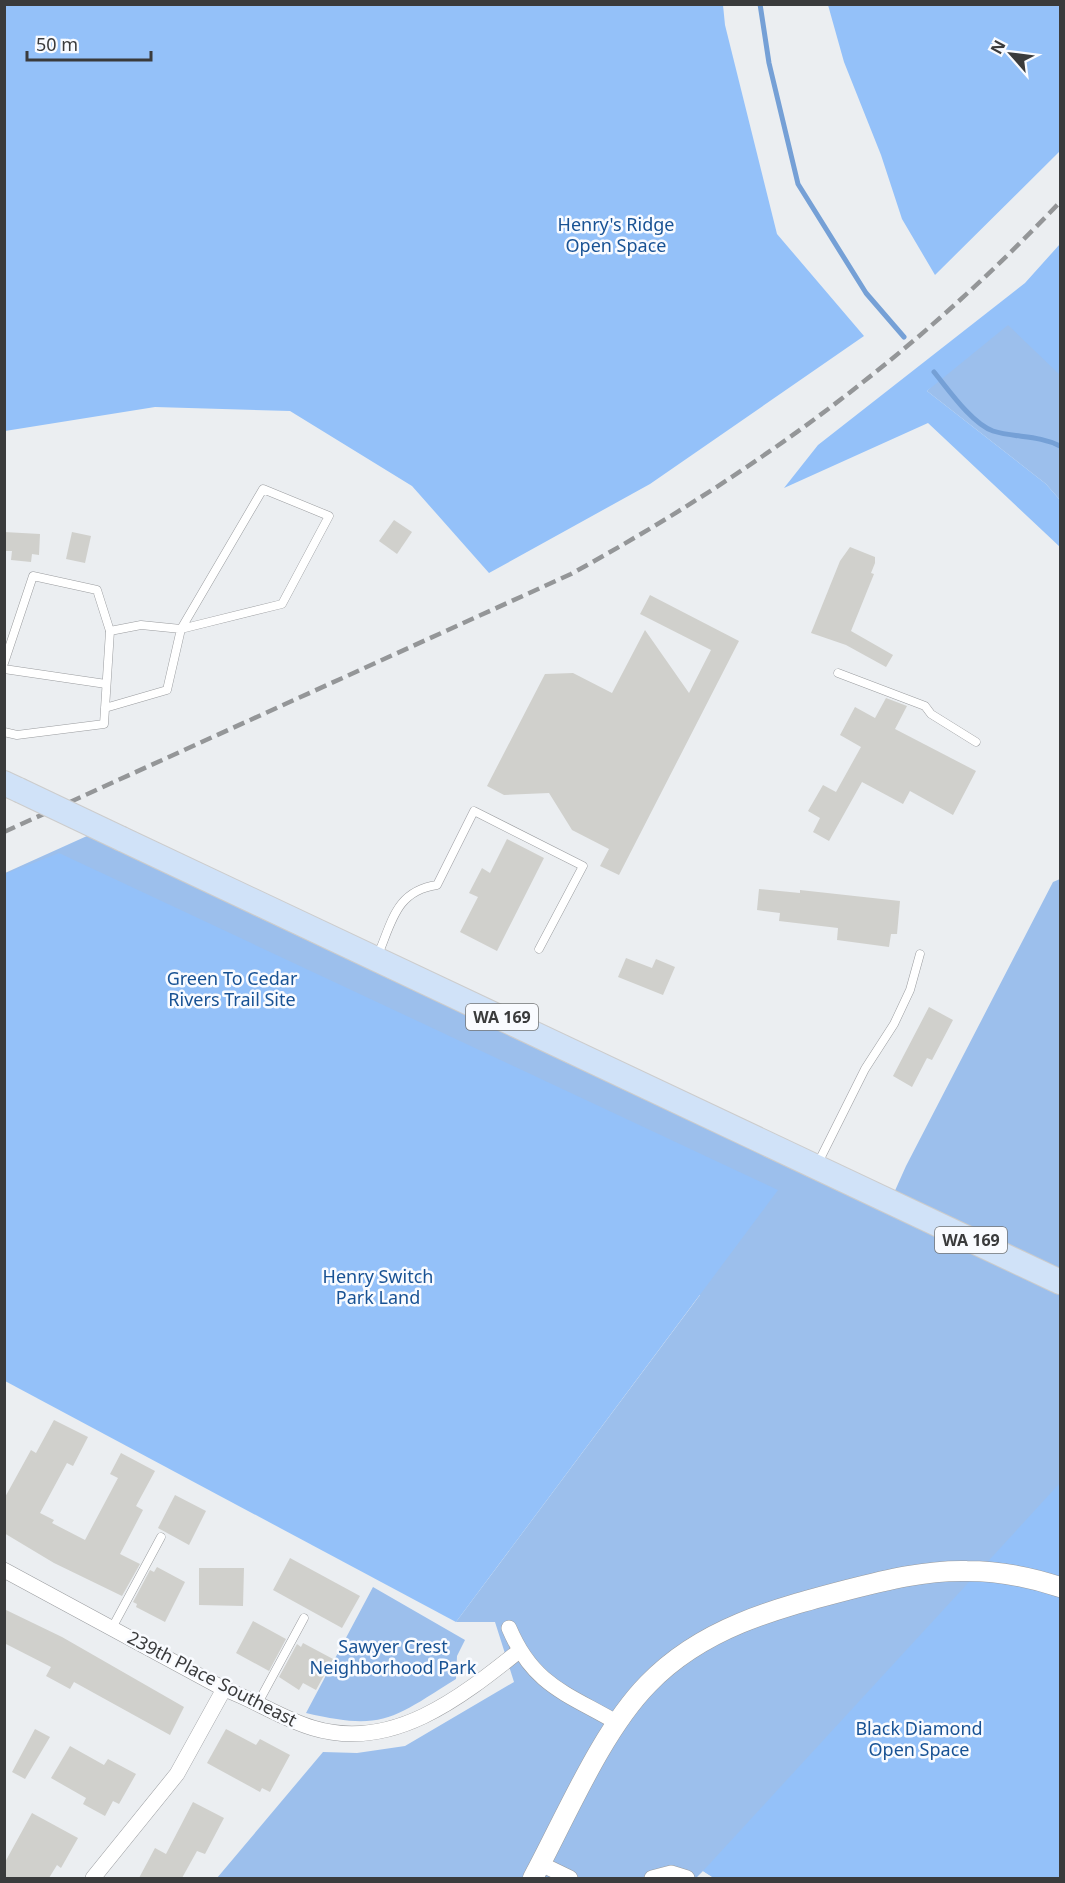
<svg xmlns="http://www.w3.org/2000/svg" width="1065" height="1883" font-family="'Noto Sans',sans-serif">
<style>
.green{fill:#9cbfec}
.forest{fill:#94c1f9}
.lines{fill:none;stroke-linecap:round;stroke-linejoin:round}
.stream{stroke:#75a0d6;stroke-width:5}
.building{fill:#d0d0cc}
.service-casing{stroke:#9a9c9f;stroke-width:9}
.minor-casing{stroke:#9a9c9f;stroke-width:16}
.tertiary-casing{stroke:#9a9c9f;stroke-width:21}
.primary-casing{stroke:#ccc;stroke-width:26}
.service{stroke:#fff;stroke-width:8}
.minor{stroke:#fff;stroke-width:15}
.tertiary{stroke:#fff;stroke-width:20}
.primary{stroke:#d0e2f8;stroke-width:24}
.rail{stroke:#949698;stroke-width:4.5;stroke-dasharray:12 6;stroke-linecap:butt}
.primary-bridge-casing{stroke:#ccc;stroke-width:26;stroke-linecap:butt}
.primary-bridge{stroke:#d0e2f8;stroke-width:24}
.labels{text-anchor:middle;stroke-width:5;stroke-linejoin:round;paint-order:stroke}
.shield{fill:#f9fbff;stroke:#737576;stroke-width:1.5}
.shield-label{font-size:16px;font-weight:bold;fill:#3a3b3c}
.park-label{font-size:18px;fill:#185294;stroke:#f9fbff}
.street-label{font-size:18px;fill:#3a3b3c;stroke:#f9fbff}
</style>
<rect width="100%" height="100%" fill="#ebeef1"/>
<g class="green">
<path d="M1060 258V500L1046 484 927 391Z"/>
<path d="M87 836 885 1213 906 1166 1053 882 1060 879V1878H714L703 1871 696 1878H217L323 1752 357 1753 405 1746 514 1682 495 1622H456L700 1295 5 966V873Z"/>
<path d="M373 1587 465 1640 457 1656 456 1679C392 1719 383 1731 306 1713Z"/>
</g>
<g class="forest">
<path d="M5 4 723 5 725 25 777 234 864 336 650 484 489 573 412 486 290 411 155 407 5 431Z"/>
<path d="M828 5H1060V151L935 275 902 219 881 155 844 62Z"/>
<path d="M1060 244V375L1008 325 927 391 1046 484 1060 500V547L928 423 784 488 818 445 1025 283Z"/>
<path d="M59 853 778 1190 456 1622 5 1381V874Z"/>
<path d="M1060 1483V1878H714L703 1871Z"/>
</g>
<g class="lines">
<g class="stream">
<path d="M760 4 769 63 798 184 866 293 904 337"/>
<path d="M934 372C948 389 972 424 993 431 1015 438 1039 435 1060 446"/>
</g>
</g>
<g class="building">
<path d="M394 520 412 532 397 554 379 541Z"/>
<path d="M4 532 40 534 39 555 32 554 31 562 11 560 12 551H4Z"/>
<path d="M72 532 91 536 85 563 66 559Z"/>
<path d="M850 547 875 557V563L871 573 874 574 851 631 893 655 886 667 846 645 811 633 840 561Z"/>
<path d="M650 595 739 641 619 875 600 866 609 849 572 830 549 793 504 795 487 786 545 674 573 673 612 693 645 630 689 693 711 650 640 614Z"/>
<path d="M886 698 907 706 895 729 976 771 953 815 910 791 903 804 862 782 829 841 813 832 820 818 808 811 823 785 836 792 861 747 840 735 855 707 875 718Z"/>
<path d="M507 839 544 858 497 951 460 932 478 897 469 893 482 868 490 873Z"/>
<path d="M759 889 800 893V890L900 901 897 934H891L889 947 837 940 838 928 779 921 780 913 757 910Z"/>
<path d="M626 958 652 968 656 959 675 967 663 995 618 977Z"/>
<path d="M929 1007 953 1020 932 1060 927 1058 912 1087 893 1076Z"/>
<path d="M54 1420 88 1437 73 1466 67 1463 40 1513 54 1520 52 1523 85 1540 118 1478 110 1474 121 1453 155 1471 136 1506 143 1510 120 1554 140 1564 122 1596 54 1563 4 1533V1499L31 1450 36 1453Z"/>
<path d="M175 1495 206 1511 189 1545 158 1528Z"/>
<path d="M290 1558 360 1596 342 1628 273 1590Z"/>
<path d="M157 1567 185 1582 165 1622 136 1607 137 1604 133 1602 150 1570 154 1572Z"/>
<path d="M199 1568H244L243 1606 199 1605Z"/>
<path d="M4 1609 62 1637 184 1707 170 1735 74 1682 70 1689 46 1676 51 1667 4 1643Z"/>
<path d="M253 1621 286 1639 269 1671 236 1653Z"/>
<path d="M303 1643 333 1659 316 1690 303 1683 299 1690 279 1677 297 1644 301 1647Z"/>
<path d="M35 1729 50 1737 25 1779 12 1772Z"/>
<path d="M226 1729 256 1745 260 1739 290 1755 270 1792 262 1788 260 1792 207 1763Z"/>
<path d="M70 1746 104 1765 108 1759 136 1774 119 1804 113 1801 105 1816 83 1804 86 1798 51 1778Z"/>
<path d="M193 1802 224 1818 205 1854 197 1851 182 1878H139L155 1848 166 1854Z"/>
<path d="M32 1813 78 1838 61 1868 57 1865 49 1878H4V1864Z"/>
</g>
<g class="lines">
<g class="service-casing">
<g id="service">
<path d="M4 663 33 576 97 590 110 631"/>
<path d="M4 669 106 684"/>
<path d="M838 673 925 706 931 714 976 742"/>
<path d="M4 732 17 735 104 724 110 631 141 625 181 629 282 604 329 516 263 489 181 629 167 690 105 708"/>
<path d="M377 957C392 923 395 891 437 885L474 811 583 866 539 949"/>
<path d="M817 1165 865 1069 894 1024 910 990 920 954"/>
<path d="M112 1628 161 1537"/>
<path d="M258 1703 304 1618"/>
</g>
</g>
<g class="minor-casing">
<g id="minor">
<path d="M4 1570 224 1689C255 1700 282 1719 313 1728 392 1752 460 1698 519 1651"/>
<path d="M509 1628C533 1685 566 1693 616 1722"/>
<path d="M541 1864 570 1878"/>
<path d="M93 1878 177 1774 224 1689"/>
<path d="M652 1878 671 1873 687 1878"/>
</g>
</g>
<g class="tertiary-casing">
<path id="tertiary" d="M533 1878C566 1817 601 1732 648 1684 702 1628 774 1609 847 1590 886 1580 926 1570 967 1571 999 1571 1030 1577 1060 1587"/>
</g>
<g class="primary-casing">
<g id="primary">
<path d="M4 783 19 790"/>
<path d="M122 839 1060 1282"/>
</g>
</g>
<use href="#service" class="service"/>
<use href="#minor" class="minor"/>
<use href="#tertiary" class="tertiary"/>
<use href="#primary" class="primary"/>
<path class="rail" d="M4 832 571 574C756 472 914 356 1060 202"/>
<g class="primary-bridge-casing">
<path id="primary-bridge" d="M19 790 122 839"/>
</g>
<use href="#primary-bridge" class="primary-bridge"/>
</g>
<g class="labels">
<g class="shield">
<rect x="466" y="1004" width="72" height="26" rx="4.5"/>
<rect x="935" y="1227" width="72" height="26" rx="4.5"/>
</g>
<g class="shield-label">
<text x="502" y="1023">WA 169</text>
<text x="971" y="1246">WA 169</text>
</g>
<g class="park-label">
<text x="616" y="231">Henry's Ridge<tspan x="616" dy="21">Open Space</tspan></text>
<text x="232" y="985">Green To Cedar<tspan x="232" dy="21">Rivers Trail Site</tspan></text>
<text x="378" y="1283">Henry Switch<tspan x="378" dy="21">Park Land</tspan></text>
<text x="393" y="1653">Sawyer Crest<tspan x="393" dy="21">Neighborhood Park</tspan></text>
<text x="919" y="1735">Black Diamond<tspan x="919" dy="21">Open Space</tspan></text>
</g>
<g class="street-label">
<text transform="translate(212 1679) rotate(27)" y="6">239th Place Southeast</text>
</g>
</g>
<rect width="1065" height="1883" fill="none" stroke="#3a3b3c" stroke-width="12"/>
<g transform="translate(1011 54) rotate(298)" stroke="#f9fbff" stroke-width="4.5" paint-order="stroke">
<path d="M0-4.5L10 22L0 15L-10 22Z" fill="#3a3b3c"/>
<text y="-9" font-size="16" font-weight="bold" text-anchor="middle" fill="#3a3b3c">N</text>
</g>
<path d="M27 51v9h124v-9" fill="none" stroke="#3a3b3c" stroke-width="3"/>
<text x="36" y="51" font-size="18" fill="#3a3b3c" stroke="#f9fbff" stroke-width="4.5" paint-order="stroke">50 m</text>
</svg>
